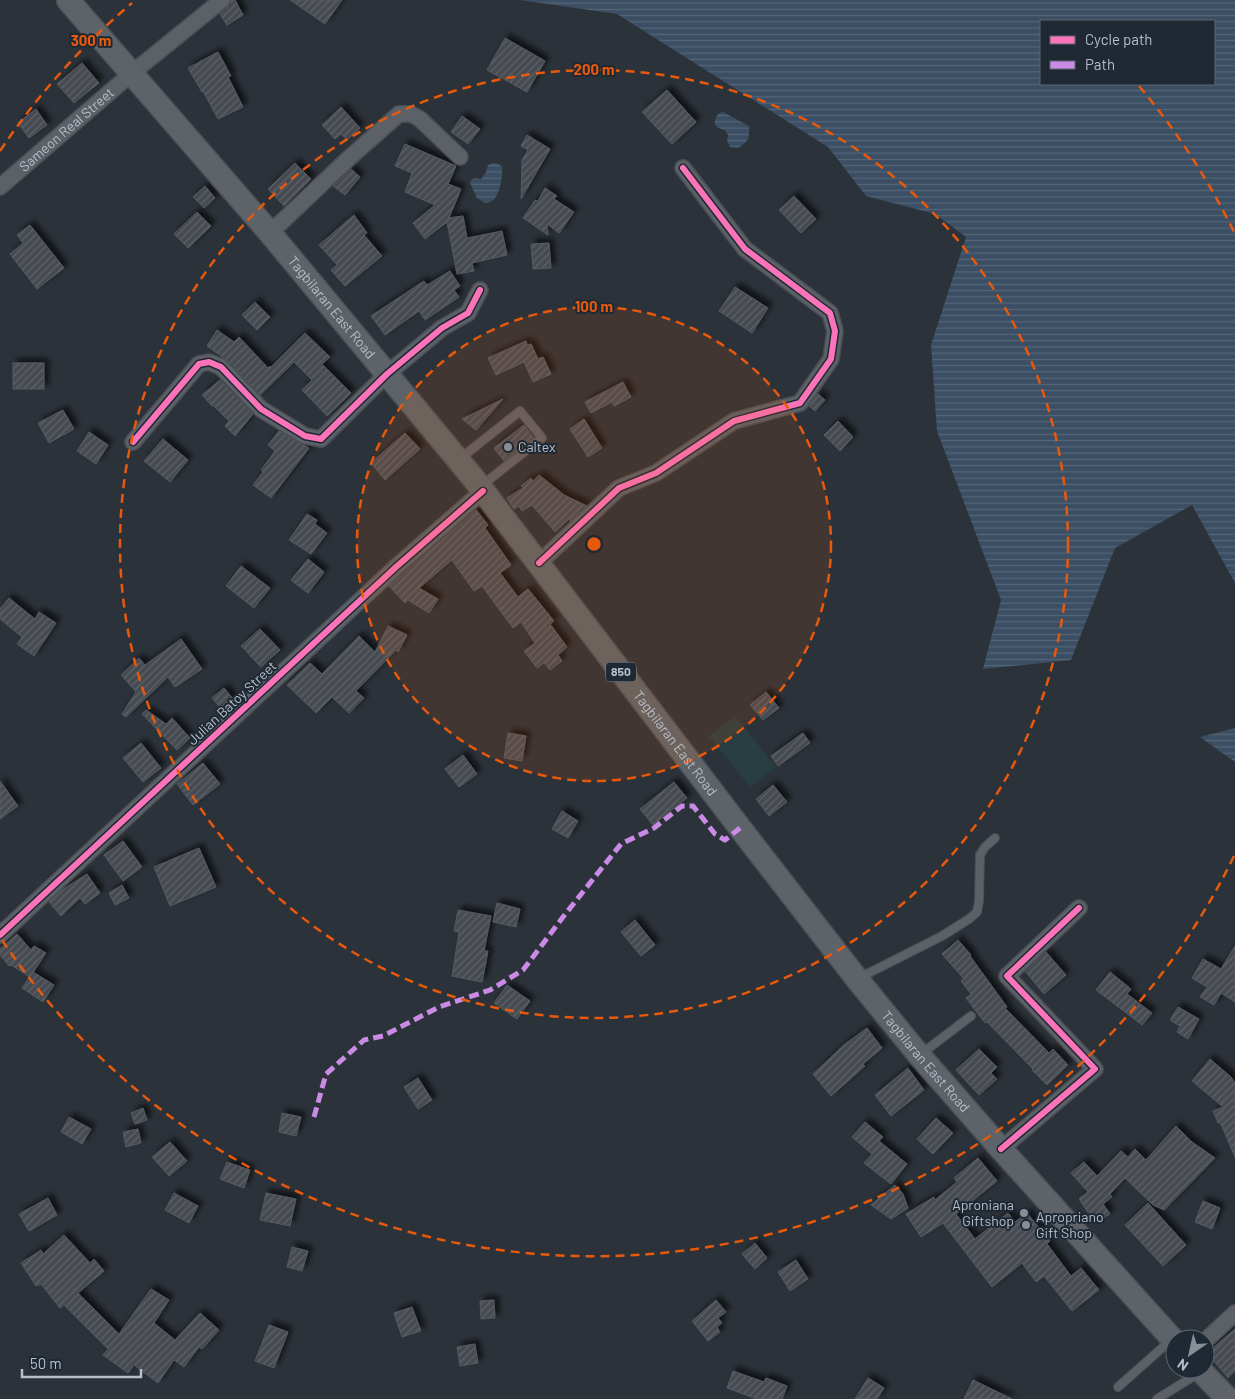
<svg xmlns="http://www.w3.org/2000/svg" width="1235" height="1399" font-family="Barlow,sans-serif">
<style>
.park{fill:#293e40}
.water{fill:url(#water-rules);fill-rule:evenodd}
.building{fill:url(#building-hatch);stroke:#545a61;filter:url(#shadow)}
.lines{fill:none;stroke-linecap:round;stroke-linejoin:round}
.service-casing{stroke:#4a4e54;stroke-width:10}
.minor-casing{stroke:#4a4e54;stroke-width:18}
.primary-casing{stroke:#4a4f56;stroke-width:25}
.service{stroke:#5c6067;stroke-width:8}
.minor{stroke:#5c6067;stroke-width:15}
.primary{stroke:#5e6369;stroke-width:22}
.quiet{stroke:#ca8be6;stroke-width:5;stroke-dasharray:10 5;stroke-linecap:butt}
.cycleway-casing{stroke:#1f2934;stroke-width:9}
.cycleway{stroke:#fb73b8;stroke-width:6}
.ring{fill:none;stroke:#e8590c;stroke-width:2.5;stroke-dasharray:9 6}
.poi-dot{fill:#868e97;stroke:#1f2934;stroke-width:2}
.labels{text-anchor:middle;stroke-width:4;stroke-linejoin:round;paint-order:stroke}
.shield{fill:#1f2934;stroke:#89929d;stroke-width:1}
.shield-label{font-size:12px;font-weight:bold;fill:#b7bfca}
.street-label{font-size:14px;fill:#b7bfca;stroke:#1f2934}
.poi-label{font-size:14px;fill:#b7bfca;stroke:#1f2934;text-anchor:start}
.centre{fill:#e8590c;stroke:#1f2934;stroke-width:2.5}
.ring-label{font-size:15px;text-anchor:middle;font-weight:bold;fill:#e8590c;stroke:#1f2934;stroke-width:4;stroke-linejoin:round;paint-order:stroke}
</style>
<defs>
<pattern id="water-rules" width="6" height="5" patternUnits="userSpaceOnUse" patternTransform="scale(1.25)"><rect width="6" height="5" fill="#3b4e63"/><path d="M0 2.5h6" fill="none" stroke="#556678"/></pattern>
<pattern id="building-hatch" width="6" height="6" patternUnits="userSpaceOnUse" patternTransform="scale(1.25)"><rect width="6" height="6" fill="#464b51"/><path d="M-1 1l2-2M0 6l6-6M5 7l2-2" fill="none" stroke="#5e6369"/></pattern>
<filter id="shadow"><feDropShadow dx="4.5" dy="-4.5" stdDeviation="2.5" flood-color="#0009"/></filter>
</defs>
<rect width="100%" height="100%" fill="#2c3239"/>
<path class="park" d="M735 716 776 767 750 787 709 736Z"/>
<g class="water">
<path d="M520 0H1235V583L1192 505 1115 548 1071 660 983 669 1001 600 937 431 931 345 966 237 935 214 866 196 828 147 617 14ZM1214 21V84H1041V21Z"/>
<path d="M723 112 749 126C750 138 748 142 738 148L730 147 727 140 728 135 725 130C714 128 712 123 718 114Z"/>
<path d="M493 163 499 164 502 167C503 175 500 195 493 200 491 202 487 203 485 203L477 198 470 183C472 177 475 178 481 179L486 172 488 165Z"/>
<path d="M1235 728V762L1200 737Z"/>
</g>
<g class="building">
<path d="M231 0H235L243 15 227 25 220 14 228 7Z"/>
<path d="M290 0H342L325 24Z"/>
<path d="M505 38 545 61 527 92 487 70Z"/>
<path d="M218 52 231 76 228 77 243 107 218 119 203 91 202 92 188 68Z"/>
<path d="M82 63 99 83 74 103 57 84Z"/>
<path d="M667 90 696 122 672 144 642 112Z"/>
<path d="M341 107 360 128 347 140 341 134 335 139 322 125Z"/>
<path d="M36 109 47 125 29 138 18 123Z"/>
<path d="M462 116 480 129 468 144 451 132Z"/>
<path d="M527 135 550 149 521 199 522 160 528 150 521 146Z"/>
<path d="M405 144 456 166 448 184 461 189 449 218 463 216 467 238 502 231 507 255 472 263 474 271 457 274 447 222 425 239 413 223 435 205 405 192 412 173 395 166Z"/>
<path d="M295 163 311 179 284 206 268 189Z"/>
<path d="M351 169 360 177 345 195 333 186Z"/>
<path d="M205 186 215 198 204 208 193 197Z"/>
<path d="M545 188 557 196 554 199 574 212 559 233 547 224 548 235 523 218 535 200 538 201Z"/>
<path d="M794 196 816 219 801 233 779 210Z"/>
<path d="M197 212 211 226 188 248 174 234Z"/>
<path d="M354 215 367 233 364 235 382 256 345 286 331 270 337 265 319 245Z"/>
<path d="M30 225 64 268 37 289 10 254 23 243 17 235Z"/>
<path d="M549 243 551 268 533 269 531 244Z"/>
<path d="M450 271 460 286 454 290 459 297 425 320 419 311 385 335 371 316 424 281 427 285Z"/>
<path d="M735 287 768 308 752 333 719 311Z"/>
<path d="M255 302 270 317 257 330 242 315Z"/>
<path d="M217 330 234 342 239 337 268 368 270 366 271 367 305 333 330 357 322 364 351 393 327 416 302 390 312 380 294 362 260 395 228 361 207 346Z"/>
<path d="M526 341 527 345 531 344 538 359 543 357 551 374 533 382 524 362 496 375 488 358Z"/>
<rect x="13" y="363" width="31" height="26"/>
<path d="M220 380 253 414 235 436 225 426 229 421 213 405 212 406 202 395Z"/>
<path d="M623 382 631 397 614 406 612 402 591 413 585 402Z"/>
<path d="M818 394 825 400 815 411 809 406Z"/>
<path d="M503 399 476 430 462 419Z"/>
<path d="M63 410 74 429 49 443 38 423Z"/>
<path d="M584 419 602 448 588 457 570 429Z"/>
<path d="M838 421 853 437 840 451 824 435Z"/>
<path d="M524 425 534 438 504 461 494 448Z"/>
<path d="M279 431 309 448 271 498 253 485 263 472 261 470 275 451 268 445Z"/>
<path d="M89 432 108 445 96 464 77 451Z"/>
<path d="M405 433 420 449 385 480 371 463Z"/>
<path d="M163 439 188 460 170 482 144 461Z"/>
<path d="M539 475 564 495 587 506 570 521 569 519 555 532 532 505 522 511 519 506 514 509 507 498 523 488 521 486 531 478 533 481Z"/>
<path d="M476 510 488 525 485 528 511 565 500 573 518 597 528 589 554 621 550 624 567 647 558 655 562 661 550 670 544 663 537 668 524 651 535 643 521 622 513 628 482 586 474 591 452 560 419 588 438 599 429 613 408 600 405 603 389 586Z"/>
<path d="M307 514 317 520 315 524 327 533 311 554 289 540Z"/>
<path d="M308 559 324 572 308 593 291 580Z"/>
<path d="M241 566 270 588 254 608 226 586Z"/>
<path d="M9 598 35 619 39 612 56 623 34 656 17 644 22 637 0 619V609Z"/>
<path d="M388 626 407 635 398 652 396 650 356 691 364 698 349 713 332 697 316 713 287 685 310 663 322 674 359 636 375 652Z"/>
<path d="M260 629 280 650 261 667 241 646Z"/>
<path d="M181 639 202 669 175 687 168 677 126 717 122 714 136 692 121 675 139 658 145 665Z"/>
<path d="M224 688 234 700 222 710 212 698Z"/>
<path d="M766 692 779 708 763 720 750 705Z"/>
<path d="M146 710 166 724 172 718 190 738 177 750 142 714Z"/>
<path d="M508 733 526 736 522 761 504 758Z"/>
<path d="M803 733 810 743 778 766 771 756Z"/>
<path d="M141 743 161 768 143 782 123 758Z"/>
<path d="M463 755 477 774 459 787 445 769Z"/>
<path d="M203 763 220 784 193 805 177 784Z"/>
<path d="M0 781 18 806 0 819Z"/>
<path d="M674 782 687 798 653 825 640 809Z"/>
<path d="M773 785 787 802 769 816 756 799Z"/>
<path d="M562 811 578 821 568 838 552 829Z"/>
<path d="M123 841 142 867 123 881 104 855Z"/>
<path d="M199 848 216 887 170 906 154 867Z"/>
<path d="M87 874 100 893 85 904 80 898 61 916 49 902 62 890Z"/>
<path d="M122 885 129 898 115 905 109 893Z"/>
<path d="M497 903 520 909 516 927 493 922Z"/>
<path d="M458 910 491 916 484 951H488L482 982 452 976 459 932 454 931Z"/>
<path d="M635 920 655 945 641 956 621 932Z"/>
<path d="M17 934 31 950 34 946 46 953 30 977 11 965 9 966 0 955V949Z"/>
<path d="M958 940 971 955 970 956 1007 1007 1005 1008 1049 1053 1053 1049 1068 1065 1047 1085 1032 1070 1033 1069 987 1022 985 1023 966 998 971 994 961 981 964 979 942 954Z"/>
<path d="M1235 946V1002L1221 993 1214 1005 1200 997 1207 987 1192 978 1203 959 1221 969Z"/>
<path d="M1046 952 1066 975 1044 994 1025 971Z"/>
<path d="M33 972 54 985 43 1002 22 988Z"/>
<path d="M1110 972 1131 989 1127 994 1152 1013 1142 1025 1096 990Z"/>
<path d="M507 985 530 1001 517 1019 494 1003Z"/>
<path d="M1178 1007 1199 1019 1188 1039 1177 1032 1180 1026 1170 1020Z"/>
<path d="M867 1028 882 1048 863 1064 865 1066 831 1096 813 1074 845 1044Z"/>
<path d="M979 1049 997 1067 991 1073 997 1079 979 1095 956 1070Z"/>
<path d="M1210 1059 1231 1077 1235 1083V1157L1220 1122 1218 1123 1213 1111 1223 1107 1192 1081Z"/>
<path d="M908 1068 924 1090 891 1116 875 1095Z"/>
<path d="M418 1078 432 1100 418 1109 404 1087Z"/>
<path d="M143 1108 147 1120 135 1124 131 1113Z"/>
<path d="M282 1113 301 1117 296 1136 279 1132Z"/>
<path d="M69 1117 91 1129 82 1144 61 1132Z"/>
<path d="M936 1118 953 1133 933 1154 917 1139Z"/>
<path d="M865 1122 883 1137 879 1141 907 1164 891 1184 864 1163 872 1154 852 1137Z"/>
<path d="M1176 1126 1192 1142 1215 1158 1164 1210 1153 1205 1125 1178 1110 1194 1112 1197 1103 1204 1110 1214 1095 1223 1079 1199 1088 1192 1071 1173 1084 1162 1097 1176 1121 1151 1128 1157 1135 1149 1146 1160Z"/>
<path d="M138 1129 141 1143 126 1147 123 1132Z"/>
<path d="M170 1142 187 1161 169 1176 152 1157Z"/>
<path d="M978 1158 997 1181 956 1214 975 1239 1008 1213 1015 1222 1027 1213 1050 1241 1047 1244 1071 1276 1081 1268 1099 1290 1072 1311 1044 1276 1036 1282 1022 1263 992 1287 943 1223 921 1237 906 1214 934 1197 935 1200 957 1182 954 1178Z"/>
<path d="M227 1162 250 1170 244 1188 220 1179Z"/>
<path d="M895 1185 903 1194 908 1208 891 1219 871 1205Z"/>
<path d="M174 1193 198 1206 189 1223 165 1210Z"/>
<path d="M266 1193 296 1199 290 1226 260 1220Z"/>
<path d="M48 1198 57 1215 29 1231 19 1214Z"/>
<path d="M1203 1201 1220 1208 1212 1229 1195 1222Z"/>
<path d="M1148 1203 1186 1245 1163 1266 1125 1225Z"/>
<path d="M64 1235 90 1263 94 1259 104 1271 78 1293 119 1334 151 1289 169 1300 154 1323 175 1340 200 1313 219 1330 202 1349 199 1347 184 1367 174 1360 158 1383 134 1365 128 1373 103 1355 108 1349 64 1305 60 1308 41 1284 36 1286 21 1263 41 1250 43 1254Z"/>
<path d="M755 1243 767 1258 755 1269 742 1254Z"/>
<path d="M292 1247 308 1251 302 1271 287 1267Z"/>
<path d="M796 1260 808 1279 790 1291 778 1272Z"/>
<path d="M494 1300 495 1318 481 1319 480 1301Z"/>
<path d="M716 1300 726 1312 718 1318 722 1323 717 1327 720 1332 708 1341 692 1321Z"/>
<path d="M412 1307 421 1331 402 1337 394 1313Z"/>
<path d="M269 1325 288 1332 274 1368 255 1361Z"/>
<path d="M1235 1329V1371L1228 1378 1207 1353Z"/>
<path d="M475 1344 478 1363 460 1366 457 1347Z"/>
<path d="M733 1371 764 1382 766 1378 787 1386 782 1399H757L727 1388Z"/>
<path d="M868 1378 884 1388 877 1399H855Z"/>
<path d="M973 1380 1012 1399H964Z"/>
</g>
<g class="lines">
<g class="service-casing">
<g id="service">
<path d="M461 458 520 411 542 438 481 486"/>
<path d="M859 978 942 936 969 919 977 912 979 901 980 855 985 847 995 838"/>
<path d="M921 1054 971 1016"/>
<path d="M1118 1387 1171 1340"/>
<path d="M1157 1399 1199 1373"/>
</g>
</g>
<g class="minor-casing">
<g id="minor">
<path id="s1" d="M0 187 132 73 222 0"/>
<path d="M270 233 348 159 399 114H411L420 119 460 157"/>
<path d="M133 442 199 364 209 362 221 367 261 409 305 436 321 439 387 374 442 328 468 313 480 290"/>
<path d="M539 563 619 488 656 473 734 421 800 403 831 359 835 331 830 313 745 249 683 168"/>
<path d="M0 935 396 567 483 491"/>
<path d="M1001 1149 1095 1069 1007 976 1079 908"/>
<path d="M1205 1341 1235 1313"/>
</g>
</g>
<g class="primary-casing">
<g id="primary">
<path id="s2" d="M68 0 270 233 474 479 740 828 857 979 919 1055 1001 1149 1175 1342"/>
<path d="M1199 1369 1228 1399"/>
</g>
</g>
<use href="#service" class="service"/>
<use href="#minor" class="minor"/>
<use href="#primary" class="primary"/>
<path class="quiet" d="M314 1117 326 1074 364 1040 383 1036 439 1007 490 990 523 970 563 917 621 844 654 828 682 806H693L715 834 725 840 740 828"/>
<g class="cycleway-casing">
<g id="cycleway">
<path d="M133 442 199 364 209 362 221 367 261 409 305 436 321 439 387 374 442 328 468 313 480 290"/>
<path d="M539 563 619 488 656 473 734 421 800 403 831 359 835 331 830 313 745 249 683 168"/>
<path d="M0 935 396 567 483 491"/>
<path d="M1001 1149 1095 1069 1007 976 1079 908"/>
</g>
</g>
<use href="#cycleway" class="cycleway"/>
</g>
<circle cx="594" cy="544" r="237" fill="#e8590c" fill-opacity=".12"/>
<g class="ring">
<circle cx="594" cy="544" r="237"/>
<circle cx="594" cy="544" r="474"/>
<path d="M1234 856A712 712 0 0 1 0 937M0 151A712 712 0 0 1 132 3M1139 86A712 712 0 0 1 1234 232"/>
</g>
<g class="poi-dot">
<circle cx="508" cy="447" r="5"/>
<circle cx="1024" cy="1213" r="5"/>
<circle cx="1026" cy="1225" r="5"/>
</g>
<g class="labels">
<rect class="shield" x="606" y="662.5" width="30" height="19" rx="4"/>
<g class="shield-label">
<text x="621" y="676">850</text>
</g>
<g class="street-label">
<text dy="5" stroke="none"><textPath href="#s1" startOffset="88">Sameon Real Street</textPath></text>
<text dy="5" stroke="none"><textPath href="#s2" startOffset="405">Tagbilaran East Road</textPath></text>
<text transform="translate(232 703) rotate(-43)" y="5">Julian Batoy Street</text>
<text dy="5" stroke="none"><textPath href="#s2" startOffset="960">Tagbilaran East Road</textPath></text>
<text dy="5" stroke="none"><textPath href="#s2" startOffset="1365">Tagbilaran East Road</textPath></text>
</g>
<g class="poi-label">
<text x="518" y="452">Caltex</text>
<text x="1014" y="1210" text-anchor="end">Aproniana<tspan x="1014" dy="16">Giftshop</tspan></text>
<text x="1036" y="1222">Apropriano<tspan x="1036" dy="16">Gift Shop</tspan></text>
</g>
</g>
<circle cx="594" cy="544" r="8" class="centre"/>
<g class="ring-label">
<text x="91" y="46">300 m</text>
<text x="594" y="75">200 m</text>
<text x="594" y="312">100 m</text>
</g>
<rect x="1040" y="20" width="175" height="65" fill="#1f2934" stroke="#5c6570"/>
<rect x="1050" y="36" width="25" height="8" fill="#fb73b8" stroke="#5c6570"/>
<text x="1085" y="45" font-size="15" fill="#b7bfca">Cycle path</text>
<rect x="1050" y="61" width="25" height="8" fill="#ca8be6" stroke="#5c6570"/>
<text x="1085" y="70" font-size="15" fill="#b7bfca">Path</text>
<g transform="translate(1190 1354) rotate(214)"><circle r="24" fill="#1f2934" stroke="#5c6570"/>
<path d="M0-4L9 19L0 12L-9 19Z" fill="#868e97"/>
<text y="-8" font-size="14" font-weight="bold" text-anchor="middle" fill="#b7bfca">N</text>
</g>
<path d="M22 1369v8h119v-8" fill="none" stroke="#b7bfca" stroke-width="2.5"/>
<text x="30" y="1369" font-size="15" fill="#b7bfca" stroke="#1f2934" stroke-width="4" paint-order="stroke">50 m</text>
</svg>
